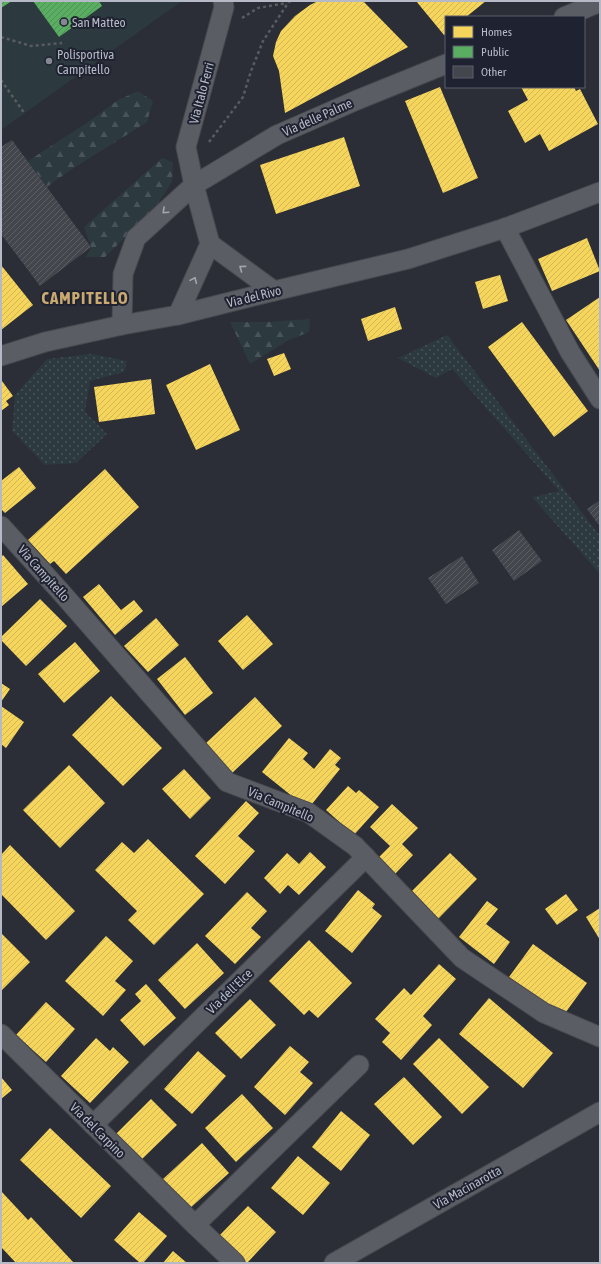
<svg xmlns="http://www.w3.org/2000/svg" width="601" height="1264" font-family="'Asap Condensed',sans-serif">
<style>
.grass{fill:url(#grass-dots)}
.forest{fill:url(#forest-firs)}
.park{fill:#2c393f}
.homes{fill:url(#homes-hatch)}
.public{fill:url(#public-hatch)}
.building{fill:url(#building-hatch)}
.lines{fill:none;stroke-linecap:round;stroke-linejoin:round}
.street-casing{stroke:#47494f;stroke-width:21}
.path{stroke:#595b62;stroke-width:2.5;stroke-dasharray:3 3;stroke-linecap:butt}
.street{stroke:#5b5d64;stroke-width:19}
.oneway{stroke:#a4a7b2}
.poi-dot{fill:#858894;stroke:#1f2230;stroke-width:1.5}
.labels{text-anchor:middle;stroke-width:4;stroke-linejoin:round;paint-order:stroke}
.poi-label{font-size:13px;fill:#b6b9c6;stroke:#1f2230;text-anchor:start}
.street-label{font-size:13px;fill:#b6b9c6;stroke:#1f2230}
.district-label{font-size:17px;font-weight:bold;letter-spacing:1px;fill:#c9a96f;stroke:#1f2230}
</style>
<defs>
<pattern id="grass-dots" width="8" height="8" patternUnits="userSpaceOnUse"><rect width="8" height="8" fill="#2c393f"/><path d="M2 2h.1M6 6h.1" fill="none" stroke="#485459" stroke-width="1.8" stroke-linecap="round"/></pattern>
<pattern id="forest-firs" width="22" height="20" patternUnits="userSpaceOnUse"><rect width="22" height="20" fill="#2c393f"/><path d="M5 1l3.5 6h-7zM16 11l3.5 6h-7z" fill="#485459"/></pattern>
<pattern id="homes-hatch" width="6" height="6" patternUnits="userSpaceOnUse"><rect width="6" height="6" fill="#f6d55c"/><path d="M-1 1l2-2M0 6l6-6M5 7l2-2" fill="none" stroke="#d0b655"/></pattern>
<pattern id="public-hatch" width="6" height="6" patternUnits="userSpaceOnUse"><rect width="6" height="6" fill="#5aae61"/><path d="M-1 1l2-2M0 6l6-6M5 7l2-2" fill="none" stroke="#519058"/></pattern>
<pattern id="building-hatch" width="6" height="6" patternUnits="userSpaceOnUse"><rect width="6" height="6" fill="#44464d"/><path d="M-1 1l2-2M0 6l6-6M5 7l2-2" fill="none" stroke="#5d5f65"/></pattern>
</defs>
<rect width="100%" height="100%" fill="#2b2e36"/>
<g class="grass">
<path d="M447 335 600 536V574L532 497 559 491 452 369 436 378 398 358Z"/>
<path d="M91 354 127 361 124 372 90 381 85 412 107 434 76 463 45 465 12 431 15 395 47 359Z"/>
</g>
<g class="forest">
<path d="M138 91 153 101 147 122C113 144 79 163 47 187L28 161 91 120 118 100Z"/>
<path d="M162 158 173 162 172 182 155 208 105 257H86L91 247 84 227Z"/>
<path d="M310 319 309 332 289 340 250 364 230 322H265Z"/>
</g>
<path class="park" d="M1 1H182L1 130Z"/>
<g class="homes">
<path d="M318 1H363L408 47 285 113 279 71 273 56 276 42 281 31 295 16 310 5Z"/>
<path d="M416 1H486L466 17H446V34L444 35Z"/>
<path d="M440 87 478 178 443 193 405 101Z"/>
<path d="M521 87H574L576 91 580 89 598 124 549 151 540 134 525 143 508 111 528 100Z"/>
<path d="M344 137 360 186 276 214 260 165Z"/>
<path d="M587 238 600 271 552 291 538 259Z"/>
<path d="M1 265 33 305 1 330Z"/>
<path d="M500 275 508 301 483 309 475 282Z"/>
<path d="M600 297V371L566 320Z"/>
<path d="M395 307 402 329 368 341 361 319Z"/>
<path d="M522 322 588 411 554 437 488 347Z"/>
<path d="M284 353 291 369 274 376 267 359Z"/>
<path d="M210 364 240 430 196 450 166 385Z"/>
<path d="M151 379 155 414 99 422 94 387Z"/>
<path d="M2 381 13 396 6 401 9 405 1 411Z"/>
<path d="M19 467 36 488 5 513 1 509V481Z"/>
<path d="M105 469 139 507 66 574 54 561 50 564 28 540Z"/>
<path d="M3 555 28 584 1 607V557Z"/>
<path d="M99 584 121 610 134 600 143 611 115 635 83 597Z"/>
<path d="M40 599 67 626 26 666 1 640V637Z"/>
<path d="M247 615 273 644 243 670 218 641Z"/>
<path d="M156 618 179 645 148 672 124 646Z"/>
<path d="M75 642 100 671 64 703 38 674Z"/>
<path d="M185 657 213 693 185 715 157 679Z"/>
<path d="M1 683 10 689 1 702Z"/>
<path d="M111 696 162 748 123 786 72 735Z"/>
<path d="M255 697 282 726 231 774 204 745Z"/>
<path d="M1 706 24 722 6 748 1 744Z"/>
<path d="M289 738 308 753 303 759 314 769 330 749 341 758 335 765 340 769 308 809 262 772Z"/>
<path d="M69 765 105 803 60 848 23 810Z"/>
<path d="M184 769 211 798 190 819 162 789Z"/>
<path d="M348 786 356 793 359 790 379 807 354 835 326 810Z"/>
<path d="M246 801 259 813 238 836 255 851 225 884 195 856Z"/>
<path d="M392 804 418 828 402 844 413 855 395 874 378 858 390 846 370 827Z"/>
<path d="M148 839 204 894 154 945 128 920 137 911 95 870 122 842 134 853Z"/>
<path d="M10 845 75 911 46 940 1 894V855Z"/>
<path d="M310 852 326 867 299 895 288 885 280 894 264 878 287 853 299 864Z"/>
<path d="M450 853 477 879 438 919 411 892Z"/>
<path d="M358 890 375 904 372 908 382 916 352 953 325 931Z"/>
<path d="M247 892 267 911 251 928 261 937 235 964 205 936Z"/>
<path d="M566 894 578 910 557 925 545 909Z"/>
<path d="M487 901 498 909 486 924 510 942 494 964 459 937Z"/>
<path d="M600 908V940L586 917Z"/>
<path d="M1 933 30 962 1 991Z"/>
<path d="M106 936 133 961 115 981 126 990 103 1016 65 981Z"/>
<path d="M309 940 352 983 318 1018 309 1010 304 1015 269 981Z"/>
<path d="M197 943 224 973 185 1009 158 980Z"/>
<path d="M533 944 587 983 563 1016 509 977Z"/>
<path d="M439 964 456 979 423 1016 432 1025 401 1060 382 1042 390 1033 375 1019 404 988 411 995Z"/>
<path d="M146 984 176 1018 144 1046 120 1020 141 1001 135 994Z"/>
<path d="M489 998 553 1053 523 1088 459 1034Z"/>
<path d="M250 999 276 1025 241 1059 215 1033Z"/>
<path d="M46 1002 75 1029 46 1062 16 1035Z"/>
<path d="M96 1038 110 1051 113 1047 129 1062 90 1103 61 1076Z"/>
<path d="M439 1038 489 1087 462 1114 413 1064Z"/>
<path d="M290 1046 309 1062 300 1072 313 1083 285 1115 254 1087Z"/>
<path d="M198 1051 226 1076 192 1114 164 1089Z"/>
<path d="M1 1077 12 1090 1 1099Z"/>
<path d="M404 1077 442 1117 413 1145 374 1104Z"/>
<path d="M242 1094 273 1128 236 1162 205 1128Z"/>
<path d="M151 1099 177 1125 141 1160 116 1134Z"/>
<path d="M341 1111 370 1135 341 1171 312 1147Z"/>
<path d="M50 1128 111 1186 81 1218 20 1160Z"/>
<path d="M202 1143 229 1173 188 1210 162 1180Z"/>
<path d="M298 1156 330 1183 303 1215 271 1188Z"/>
<path d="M1 1191 28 1220 31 1217 74 1263H16L2 1248 1 1249Z"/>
<path d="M248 1206 276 1232 247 1263 219 1236Z"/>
<path d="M139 1212 167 1236 143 1263H140L114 1240Z"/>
<path d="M173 1251 187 1263H163Z"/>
</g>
<g class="public">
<path d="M1 1H12L1 8Z"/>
<path d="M33 1H99L102 6 59 37Z"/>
</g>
<g class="building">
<path d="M12 140 91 247 40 286 1 234V147Z"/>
<path d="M600 500V523L598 524 587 509Z"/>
<path d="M519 530 542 561 514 581 492 550Z"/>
<path d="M462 556 479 583 446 604 428 578Z"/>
</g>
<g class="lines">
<g class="street-casing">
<g id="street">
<path d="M223 1 224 7 186 147 194 185 210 244 274 291"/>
<path d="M564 17 600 2"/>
<path d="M505 228 570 352 600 399"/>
<path d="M178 315 210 244"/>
<path d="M122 325 123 274 136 238 194 185 277 135 357 100 446 64"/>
<path d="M1 356 45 342 122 325 178 315 274 291 408 259 505 228 600 192"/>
<path d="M1 526 60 591 227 782 309 813 355 846 462 958 544 1013 600 1037"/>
<path d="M1 1034 195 1225 359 1065"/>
<path d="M93 1125 366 857"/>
<path d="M195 1225 235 1263"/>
<path d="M334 1263 600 1112"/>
</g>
</g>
<g class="path">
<path d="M242 18 258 8 287 3"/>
<path d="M1 37 31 46 62 43"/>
<path d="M1 80 25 114"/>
<path d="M209 142 243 97 251 71 263 41 288 3 290 1"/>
</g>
<use href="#street" class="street"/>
</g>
<defs><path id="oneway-chevron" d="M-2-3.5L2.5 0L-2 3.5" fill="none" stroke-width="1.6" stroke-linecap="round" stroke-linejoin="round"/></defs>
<g class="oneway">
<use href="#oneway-chevron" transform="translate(165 211) rotate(137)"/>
<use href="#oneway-chevron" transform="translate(242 268) rotate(-144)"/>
<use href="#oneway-chevron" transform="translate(194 280) rotate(-66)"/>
</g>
<g class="poi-dot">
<circle cx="64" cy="22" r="4"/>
<circle cx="49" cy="61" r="4"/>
</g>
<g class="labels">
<g class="poi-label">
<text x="72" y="27">San Matteo</text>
<text x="57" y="59">Polisportiva<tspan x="57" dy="15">Campitello</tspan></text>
</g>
<g class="street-label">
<text transform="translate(201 93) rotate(-75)" y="5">Via Italo Ferri</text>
<text transform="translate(317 117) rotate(-24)" y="5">Via delle Palme</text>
<text transform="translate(254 296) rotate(-14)" y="5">Via del Rivo</text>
<text transform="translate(44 573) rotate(48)" y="5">Via Campitello</text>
<text transform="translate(281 804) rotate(23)" y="5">Via Campitello</text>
<text transform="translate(229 991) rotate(-44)" y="5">Via dell'Elce</text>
<text transform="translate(98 1130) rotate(45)" y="5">Via del Carpino</text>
<text transform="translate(467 1187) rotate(-29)" y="5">Via Macinarotta</text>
</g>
<g class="district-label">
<text x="85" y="304">CAMPITELLO</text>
</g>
</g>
<rect width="601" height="1264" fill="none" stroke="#b6b9c6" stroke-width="4"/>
<rect x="445" y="16" width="140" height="72" fill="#1f2230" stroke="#5b5e6c"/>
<rect x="453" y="26" width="20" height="12" fill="#f6d55c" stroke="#5b5e6c"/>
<text x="481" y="36" font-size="12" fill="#b6b9c6">Homes</text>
<rect x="453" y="46" width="20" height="12" fill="#5aae61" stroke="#5b5e6c"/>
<text x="481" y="56" font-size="12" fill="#b6b9c6">Public</text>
<rect x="453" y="66" width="20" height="12" fill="#44464d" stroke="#5b5e6c"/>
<text x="481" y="76" font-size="12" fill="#b6b9c6">Other</text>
</svg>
